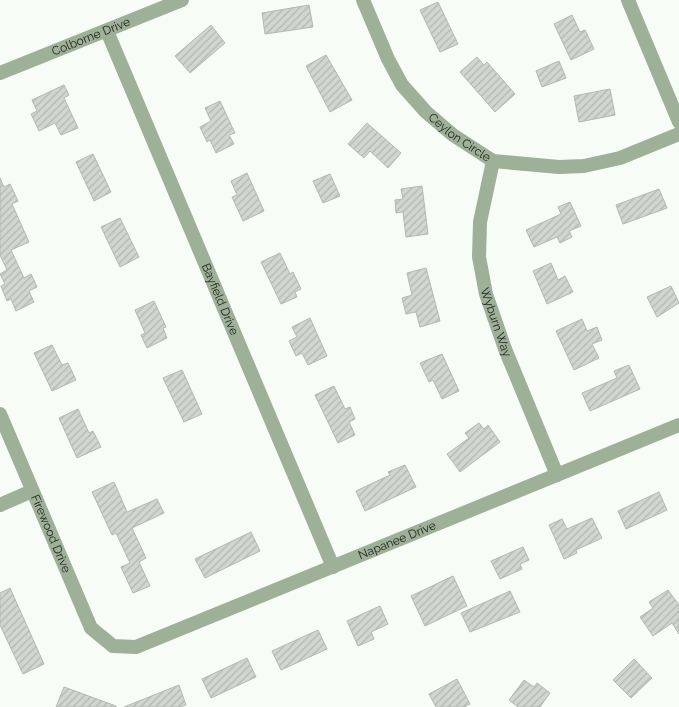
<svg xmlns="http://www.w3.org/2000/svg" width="679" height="707" font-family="Raleway,sans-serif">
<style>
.building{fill:url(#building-hatch);stroke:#b3b8b2}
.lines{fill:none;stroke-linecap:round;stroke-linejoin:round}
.minor{stroke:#9eb098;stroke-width:14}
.labels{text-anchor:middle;stroke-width:4.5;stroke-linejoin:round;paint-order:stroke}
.street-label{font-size:12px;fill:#1e201d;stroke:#fff}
</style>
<defs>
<pattern id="building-hatch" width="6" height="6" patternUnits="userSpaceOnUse" patternTransform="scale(1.25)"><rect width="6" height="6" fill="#d1d6cf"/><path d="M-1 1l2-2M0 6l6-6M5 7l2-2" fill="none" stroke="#b3b7b1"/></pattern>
</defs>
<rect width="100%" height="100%" fill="#f7fcf6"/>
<g class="building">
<path d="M438 2 458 44 440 52 420 10Z"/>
<path d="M309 5 313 27 265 34 262 13Z"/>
<path d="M572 15 580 32 585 30 594 49 571 60 554 24Z"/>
<path d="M211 25 225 43 190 73 175 56Z"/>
<path d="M326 55 352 100 330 112 306 66Z"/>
<path d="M477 57 484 65 487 62 515 94 495 112 460 72Z"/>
<path d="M559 61 566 78 542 87 536 71Z"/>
<path d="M64 85 69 95 64 98 78 128 61 135 55 123 39 131 31 114 37 111 32 100Z"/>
<path d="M610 89 615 115 579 122 574 96Z"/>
<path d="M220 101 235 133 229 135 234 144 216 153 210 140 207 142 200 127 211 121 205 108Z"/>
<path d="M367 123 401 153 388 168 370 151 364 158 348 144Z"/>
<path d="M93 154 111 192 94 201 76 162Z"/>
<path d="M247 173 264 211 243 221 232 197 237 195 231 181Z"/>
<path d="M330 174 340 196 323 203 313 181Z"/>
<path d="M0 178 4 187 10 184 18 201 12 204 29 242 11 250 24 278 31 274 37 287 29 291 34 302 16 311 11 299 7 301 1 286 5 284 0 274 7 270 0 255Z"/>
<path d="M422 186 428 234 406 237 403 212 396 213 395 200 403 199 401 189Z"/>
<path d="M659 189 667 208 623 224 616 205Z"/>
<path d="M570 202 581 226 569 231 572 237 560 243 557 237 534 247 526 230 561 214 558 207Z"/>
<path d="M120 218 139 257 120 267 101 227Z"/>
<path d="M280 253 290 274 293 272 301 289 295 292 297 297 281 304 261 262Z"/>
<path d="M551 263 558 280 565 276 573 292 547 304 533 271Z"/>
<path d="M426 268 440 321 420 327 416 312 406 314 402 298 412 295 407 273Z"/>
<path d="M671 286 679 303 657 317 647 297Z"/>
<path d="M154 301 166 327 163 328 167 338 147 348 141 335 145 333 135 310Z"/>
<path d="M310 318 327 356 308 365 302 353 296 356 289 341 297 337 292 327Z"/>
<path d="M582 319 587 331 597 327 602 340 592 344 599 358 574 370 556 331Z"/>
<path d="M52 345 62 365 68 363 76 380 52 391 34 353Z"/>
<path d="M442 354 459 391 442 399 433 380 429 382 420 363Z"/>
<path d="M629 365 640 389 590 411 582 393 617 378 614 371Z"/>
<path d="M182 370 202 414 184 422 163 378Z"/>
<path d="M334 386 345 409 350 407 355 419 349 422 355 435 338 443 315 395Z"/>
<path d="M78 409 89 433 93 431 101 447 77 458 59 418Z"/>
<path d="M479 423 484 429 488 425 500 442 460 472 447 454 469 438 465 433Z"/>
<path d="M405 465 416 487 365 511 356 491 390 475 388 472Z"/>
<path d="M114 482 127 512 157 499 164 513 132 528 146 558 139 562 150 586 133 593 121 567 130 563 116 533 112 535 92 492Z"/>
<path d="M659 492 667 510 626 529 618 511Z"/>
<path d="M592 518 602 538 576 550 577 553 564 559 549 525 562 519 567 529Z"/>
<path d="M251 532 260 551 205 578 195 559Z"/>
<path d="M523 547 529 560 520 564 522 569 500 579 491 561Z"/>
<path d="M453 576 467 606 425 626 411 596Z"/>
<path d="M10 588 44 664 23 674 0 625V593Z"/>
<path d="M668 590 679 605V634L672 623 653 636 640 617 653 608 649 602Z"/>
<path d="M510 591 520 612 470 632 461 613Z"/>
<path d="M380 606 388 624 371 632 374 639 358 646 347 621Z"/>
<path d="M318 630 327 649 281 670 272 651Z"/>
<path d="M247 658 256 677 211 698 202 679Z"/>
<path d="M634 659 652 678 631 698 613 680Z"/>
<path d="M457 679 470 704 464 707H436L429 694Z"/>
<path d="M524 680 534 687 537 683 550 693 540 707H518L509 700Z"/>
<path d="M179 685 186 705 180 707H124Z"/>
<path d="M64 687 116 706V707H56Z"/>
</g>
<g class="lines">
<g class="minor">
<path id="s1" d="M363 0 388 59 402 85 426 112 453 135 493 161 559 167 584 166 620 158 679 134"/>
<path d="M628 0 679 122"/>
<path id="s2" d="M107 31 333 567"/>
<path id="s3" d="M0 73 182 0"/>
<path id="s4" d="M493 161 480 222 479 257 486 294 505 349 557 475"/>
<path id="s5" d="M0 414 91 628 113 646 136 647 679 425"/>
<path d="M0 505 32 491"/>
</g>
</g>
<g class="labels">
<g class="street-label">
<text dy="4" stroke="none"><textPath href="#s3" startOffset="98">Colborne Drive</textPath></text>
<text dy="4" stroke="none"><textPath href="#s1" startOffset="172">Ceylon Circle</textPath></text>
<text dy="4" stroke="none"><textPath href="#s2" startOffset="291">Bayfield Drive</textPath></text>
<text dy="4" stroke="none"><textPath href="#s4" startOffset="165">Wyburn Way</textPath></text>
<text dy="4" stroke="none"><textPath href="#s5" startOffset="130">Firewood Drive</textPath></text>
<text dy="4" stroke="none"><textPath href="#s5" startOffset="566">Napanee Drive</textPath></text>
</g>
</g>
</svg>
